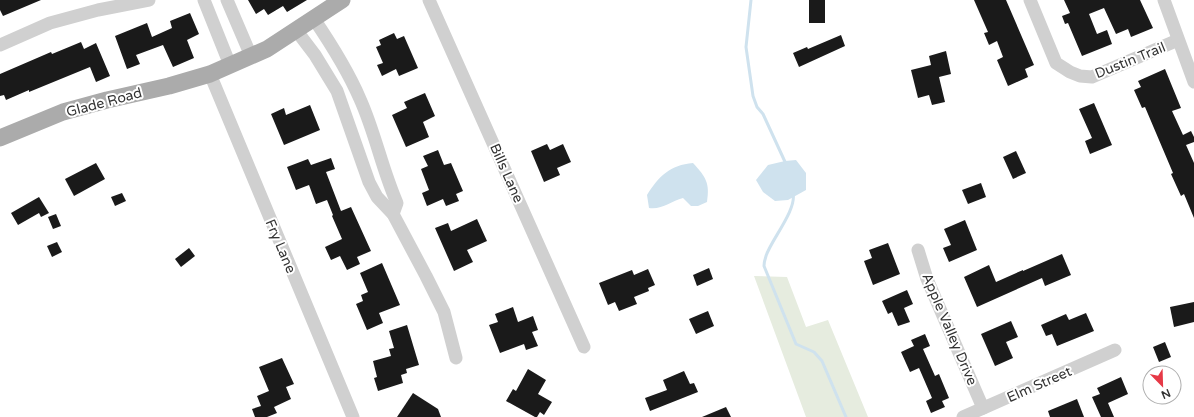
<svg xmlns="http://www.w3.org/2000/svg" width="1194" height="417" font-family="'Varela Round',sans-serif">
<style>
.green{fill:#e6ecdf}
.water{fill:#cfe2ee}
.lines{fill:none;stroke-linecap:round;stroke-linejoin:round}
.stream{stroke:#cfe2ee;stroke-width:3}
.building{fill:#1a1a1a}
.minor{stroke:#d0d0d0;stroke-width:13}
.major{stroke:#ababab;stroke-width:17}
.labels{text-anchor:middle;stroke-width:4;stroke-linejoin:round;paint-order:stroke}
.street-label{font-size:14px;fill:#333;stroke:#fff}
</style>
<rect width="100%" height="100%" fill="#fff"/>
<path class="green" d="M754 276 787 277 806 327 828 320 868 417H806Z"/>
<g class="water">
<path d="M796 160 806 173V190L788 200 775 201 763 192 756 180 768 165 785 161Z"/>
<path d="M693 163C706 177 710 183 707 202L698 206H691L683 198C671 201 662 210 649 208L647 195C659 176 670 165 693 163Z"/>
</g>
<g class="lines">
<g class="stream">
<path d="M751 0 746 47 753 96 757 107 763 114 786 164"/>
<path d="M793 193C797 210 771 240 766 256 765 259 764 263 764 266L796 344 814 352 822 361 846 417"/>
</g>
</g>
<g class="building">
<path d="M0 0H41L3 16 0 10Z"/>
<path d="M248 0H307L287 12 283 6 268 15 264 9 256 14Z"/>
<rect x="809" y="0" width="16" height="23"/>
<path d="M974 0H1006L1034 65 1025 69 1028 77 1008 86 997 60 1003 57 997 41 989 45 984 33 988 32Z"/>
<path d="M1064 0H1140L1153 28 1131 37 1128 29 1116 34 1104 8 1089 14 1097 34 1107 30 1112 44 1082 56 1068 23 1065 24 1062 16 1070 13Z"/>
<path d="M190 13 199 34 187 40 194 58 173 67 163 45 136 55 140 64 127 69 115 36 147 23 152 37 172 28 170 21Z"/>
<path d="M394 33 397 39 404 36 418 68 399 76 396 69 382 76 377 65 383 63 376 47 381 45 379 40Z"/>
<path d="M841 35 845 46 799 67 793 53 807 47 808 49Z"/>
<path d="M81 42 84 49 96 43 110 76 96 82 90 67 29 92V90L6 100 4 95 0 96V74L51 52 52 54Z"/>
<path d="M946 51 951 74 939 77 945 102 932 105 929 95 918 98 911 70 931 65 929 56Z"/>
<path d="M1165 69 1181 108 1172 111 1183 135 1191 131 1194 137V142L1186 145 1194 163V218L1184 194 1181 196 1171 174 1173 173 1145 107 1142 108 1134 90 1141 87 1138 81Z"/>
<path d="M425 93 435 116 423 122 429 137 406 147 392 115 407 108 404 102Z"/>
<path d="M1094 103 1112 145 1090 154 1085 141 1092 138 1079 109Z"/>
<path d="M310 105 320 130 284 145 271 114 284 108 286 115Z"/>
<path d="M547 144 550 150 563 144 571 162 557 168 560 175 544 182 531 151Z"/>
<path d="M438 150 444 165 451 163 463 191 456 194 459 201 446 206 443 199 427 206 422 193 429 190 421 169 428 166 423 156Z"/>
<path d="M1016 151 1026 173 1013 179 1003 157Z"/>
<path d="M331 158 335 169 326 172 341 211 351 207 371 251 357 257 360 264 347 270 340 256 331 260 325 247 342 239 332 216 333 215 327 200 316 204 309 185 296 190 287 167 308 159 311 165Z"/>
<path d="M96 163 105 179 74 196 65 179Z"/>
<path d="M981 183 986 197 968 204 962 190Z"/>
<path d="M122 193 126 201 115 206 111 197Z"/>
<path d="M39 197 49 213 41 217 39 213 18 225 11 213Z"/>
<path d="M56 214 61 226 53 229 48 217Z"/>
<path d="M477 219 487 241 467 250 473 262 454 271 435 228 448 223 451 231Z"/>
<path d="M965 220 977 250 949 262 943 248 951 245 944 229Z"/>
<path d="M57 242 62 252 52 257 47 246Z"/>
<path d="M888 243 900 274 873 285 864 261 872 258 869 250Z"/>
<path d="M189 248 195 256 181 267 175 259Z"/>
<path d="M1062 254 1071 275 1045 286 1042 278 977 307 964 277 989 265 996 282 1023 270V271Z"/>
<path d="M382 263 400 305 379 313 383 323 367 330 356 304 363 301 361 295 368 292 360 273Z"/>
<path d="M709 268 713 279 697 286 693 275Z"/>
<path d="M648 269 655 285 648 288 649 291 634 297 637 304 619 311 615 302 608 305 599 283 632 270 634 275Z"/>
<path d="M907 290 913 304 904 308 910 322 898 326 892 312 888 314 882 301Z"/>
<path d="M1194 302V322L1174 327 1170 307Z"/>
<path d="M513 307 518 322 533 316 538 330 532 332 538 346 526 350 524 344 500 353 489 325 498 322 495 314Z"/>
<path d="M708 311 714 326 696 334 689 319Z"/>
<path d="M1086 313 1094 331 1057 346 1052 334 1046 336 1041 325 1066 314 1069 320Z"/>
<path d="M1011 321 1018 337 1006 342 1013 358 995 366 981 334Z"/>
<path d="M407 325 419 365 406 369 407 373 401 375 403 383 378 391 374 378 377 377 373 361 391 356 389 349 394 348 389 331Z"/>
<path d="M925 334 930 346 923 349 935 376 939 374 949 398 942 401 945 407 931 413 926 401 932 398 919 368 910 372 901 352 914 346 911 340Z"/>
<path d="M1165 342 1171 357 1159 362 1153 347Z"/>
<path d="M282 358 294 384 286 387 291 399 274 407 277 413 267 417H255L252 409 261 406 257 396 269 391 259 367Z"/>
<path d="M528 369 546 380 538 394 552 402 544 415 540 412 537 417H535L506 401 513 389 516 391Z"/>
<path d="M684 371 690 384 694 383 698 392 650 411 645 398 667 390 663 380Z"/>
<path d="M1121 377 1128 394 1108 403 1114 417H1101L1092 397 1100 394 1097 388Z"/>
<path d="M413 393 438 409 441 417H397Z"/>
<path d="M1077 399 1084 417H1050L1048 411Z"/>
<path d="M726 407 731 417H702Z"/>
</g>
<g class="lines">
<g class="minor">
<path d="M204 0 230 65"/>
<path d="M227 0 251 56"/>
<path d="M429 0 584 347"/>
<path d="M1030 0 1056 63 1070 72 1080 76 1092 77 1178 40"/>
<path d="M1164 0 1194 82"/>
<path d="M314 19C331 44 348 71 360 99 375 132 382 169 397 203L393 214"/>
<path d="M296 30 315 55 337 91 369 182 377 197 393 214 426 276 444 312 456 358"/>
<path d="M0 45 50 23 98 10 149 0"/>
<path d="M210 74 353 417"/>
<path d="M918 250 927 279 983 408"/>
<path d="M963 417 1115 350"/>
</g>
<path class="major" d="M0 138 63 112 107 100 169 86 210 74 267 49 342 0"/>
</g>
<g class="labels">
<g class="street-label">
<text transform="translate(1130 60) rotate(-22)" y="5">Dustin Trail</text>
<text transform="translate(104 102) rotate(-15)" y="5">Glade Road</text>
<text transform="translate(507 173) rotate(66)" y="5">Bills Lane</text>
<text transform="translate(281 246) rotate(67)" y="5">Fry Lane</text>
<text transform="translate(950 329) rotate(67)" y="5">Apple Valley Drive</text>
<text transform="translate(1039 384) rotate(-24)" y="5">Elm Street</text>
</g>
</g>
<g transform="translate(1162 385) rotate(157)"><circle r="19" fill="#ffffff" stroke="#adadad"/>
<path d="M0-3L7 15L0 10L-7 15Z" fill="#e63946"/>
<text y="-6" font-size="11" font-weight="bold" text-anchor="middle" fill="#333333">N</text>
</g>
</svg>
